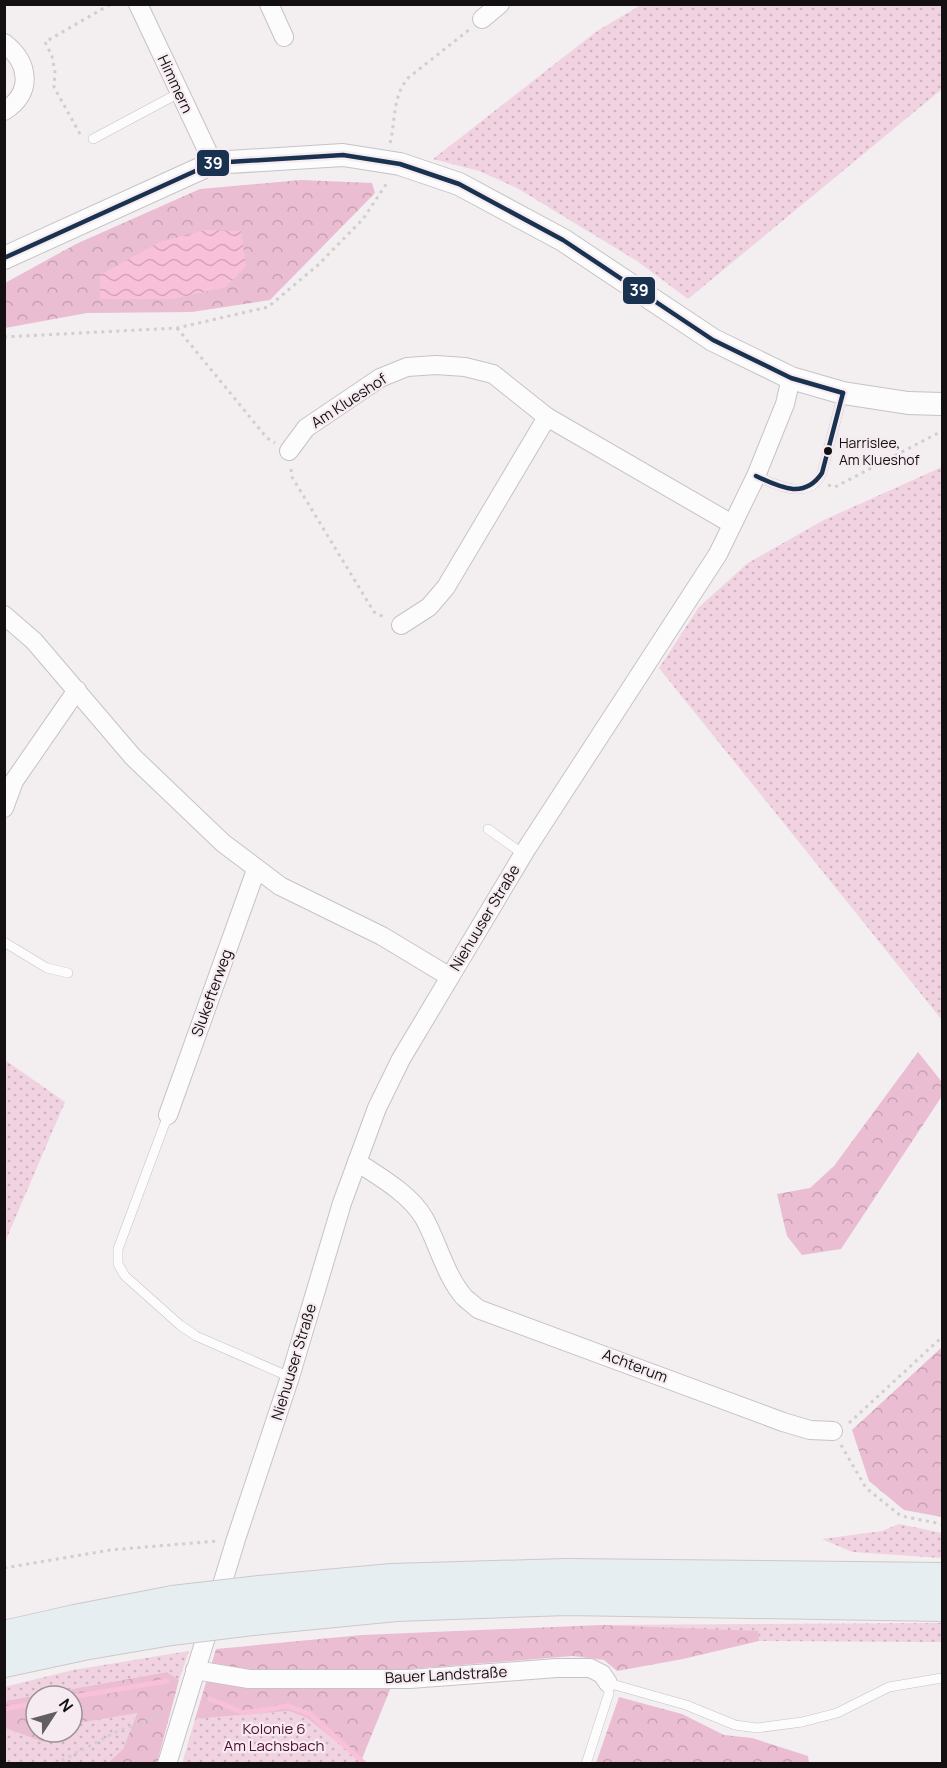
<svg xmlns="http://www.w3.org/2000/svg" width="947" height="1768" font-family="Manrope,sans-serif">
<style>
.grass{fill:url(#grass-dots)}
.forest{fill:url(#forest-crowns)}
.water{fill:url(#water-waves)}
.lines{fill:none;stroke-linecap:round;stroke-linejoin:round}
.stream{stroke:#f9c0da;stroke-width:5}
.service-casing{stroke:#c7c3c5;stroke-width:10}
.minor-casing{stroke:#c7c3c5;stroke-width:20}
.tertiary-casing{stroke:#c7c3c5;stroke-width:24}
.trunk-casing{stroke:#ccc9ca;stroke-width:32}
.path{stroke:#d0cecf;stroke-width:3;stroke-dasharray:3 4.5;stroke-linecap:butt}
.service{stroke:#fdfcfd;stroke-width:9}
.minor{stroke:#fdfcfd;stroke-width:18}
.tertiary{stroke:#fdfcfd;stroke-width:22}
.trunk{stroke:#e7eef1;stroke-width:30}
.trunk-bridge-casing{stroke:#ccc9ca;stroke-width:32;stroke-linecap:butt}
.trunk-bridge{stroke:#e7eef1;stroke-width:30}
.bus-1-casing{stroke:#f6ebf0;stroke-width:9}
.bus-1{stroke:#193250;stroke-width:4.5}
.bus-dot{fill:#141012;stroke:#f6ebf0;stroke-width:2}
.labels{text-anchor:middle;stroke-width:4.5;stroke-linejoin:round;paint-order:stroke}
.bus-label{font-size:14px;fill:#141012;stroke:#f6ebf0;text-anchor:start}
.street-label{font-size:15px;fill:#141012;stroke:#f6ebf0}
.park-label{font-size:15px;fill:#4f0c33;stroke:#f6ebf0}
.line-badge{stroke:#f6ebf0;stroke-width:2}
.badge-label{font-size:16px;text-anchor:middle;font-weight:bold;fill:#fff}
</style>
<defs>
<pattern id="grass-dots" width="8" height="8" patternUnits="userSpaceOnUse" patternTransform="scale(1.5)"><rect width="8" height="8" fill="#f1d2e0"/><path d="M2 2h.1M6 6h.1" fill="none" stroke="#ceb3bf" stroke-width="1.8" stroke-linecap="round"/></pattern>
<pattern id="forest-crowns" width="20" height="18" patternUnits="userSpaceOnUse" patternTransform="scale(1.5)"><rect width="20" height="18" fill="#eabdd2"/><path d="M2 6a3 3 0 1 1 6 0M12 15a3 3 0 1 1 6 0" fill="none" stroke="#c8a1b3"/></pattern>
<pattern id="water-waves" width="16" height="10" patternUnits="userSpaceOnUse" patternTransform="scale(1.5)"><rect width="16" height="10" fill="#f9c0da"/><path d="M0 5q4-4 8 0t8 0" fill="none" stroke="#d5a4ba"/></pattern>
</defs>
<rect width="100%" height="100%" fill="#f3eef0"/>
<g class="grass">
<path d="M641 5H942V89L688 299 637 261 517 188 479 171 433 159 597 31Z"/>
<path d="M942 467V466V1020L659 668 699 607 748 563 824 520Z"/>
<path d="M5 1060 65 1102 5 1242Z"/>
<path d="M899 1524 942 1533V1558L852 1552 822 1539 882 1531Z"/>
<path d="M942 1623V1642L759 1641 758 1632 601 1625Z"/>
<path d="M189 1651 179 1680 167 1672 5 1701 4 1687 73 1670Z"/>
<path d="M289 1711 307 1718 365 1763 182 1764 195 1719Z"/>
<path d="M137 1712 123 1749 108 1763 5 1764V1728L43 1742 57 1732H72V1724Z"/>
</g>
<g class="forest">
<path d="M301 180 372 183 375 193 270 300 192 312 87 313 5 328V283L76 244 200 189Z"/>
<path d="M918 1052 942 1082V1096L841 1249 802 1255 787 1236 777 1194 810 1188 834 1166Z"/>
<path d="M942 1347V1517L904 1510 869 1481 852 1430Z"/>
<path d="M601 1625 758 1631 759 1641 683 1659 617 1671 604 1660 573 1656 398 1670 361 1761 307 1718 289 1711 195 1719 216 1649 362 1635Z"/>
<path d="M167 1672 179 1680 157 1763H108L123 1749 137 1713 72 1724V1696H36V1732H57L43 1742 5 1728V1701Z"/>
<path d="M619 1697 682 1714 724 1735 752 1738 808 1756 809 1763H596Z"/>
</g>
<path class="water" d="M205 230 241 231 246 266 226 287 173 299H100V275L160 242Z"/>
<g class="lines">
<g class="stream">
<path d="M72 1697 167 1681"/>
<path d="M210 1699 244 1713 288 1706 310 1714 365 1764"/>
<path d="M4 1709 36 1703"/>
</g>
<g class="service-casing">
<g id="service">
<path d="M93 139 179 93"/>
<path d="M756 476C778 486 809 501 822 473L843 393"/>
<path d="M488 829 523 854"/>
<path d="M4 942 47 968 68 973"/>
<path d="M168 1115 118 1249V1264L125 1276 180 1325 196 1336 290 1377"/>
<path d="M586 1764 609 1693 608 1683 686 1705 735 1725 757 1728 802 1722 837 1713 889 1687 942 1678"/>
</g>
</g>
<g class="minor-casing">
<g id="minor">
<path d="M138 4 213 163"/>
<path d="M269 4 284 37"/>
<path d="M482 19 500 4"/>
<path d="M4 43C29 62 34 93 4 111"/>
<path d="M289 451 306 428 380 378 407 367 436 365 465 367 493 374 547 417 732 524"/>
<path d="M4 615 34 641 133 757 223 843 280 886 382 936 450 977"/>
<path d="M401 625 429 607 446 587 547 417"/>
<path d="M4 808 14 781 77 690"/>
<path d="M168 1115 256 870"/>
<path d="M357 1162C380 1177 410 1194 424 1218 438 1243 445 1275 464 1297 468 1301 474 1305 478 1309L783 1422 810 1430 833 1431"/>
<path d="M195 1670 249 1679H410L557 1668H590L602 1674 608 1683"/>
<path d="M167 1764 236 1539 290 1377 342 1203 377 1108 401 1059 527 848 718 554 756 476 785 404 791 378"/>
</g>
</g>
<g class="tertiary-casing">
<path id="tertiary" d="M4 258 213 163 343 155 400 164 459 184 563 240 713 340 791 378 843 393 908 403 942 404"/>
</g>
<g class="trunk-casing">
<g id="trunk">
<path d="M260 1591 392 1579 566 1574 942 1578"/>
<path d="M262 1619 396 1606 567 1600 942 1606"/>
<path d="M4 1636 75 1620 173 1601"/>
<path d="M4 1662 83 1645 171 1630"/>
</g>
</g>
<g class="path">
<path d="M80 134 54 87 55 72 52 56 45 42 111 4"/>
<path d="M390 143C396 120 392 97 408 78L470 29"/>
<path d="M177 328 267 438 275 443"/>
<path d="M4 337 177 328 268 307 318 265 363 219 387 183"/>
<path d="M291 469 292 477 374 612 386 618"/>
<path d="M828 485 835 487 942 431"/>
<path d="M849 1423 942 1337"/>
<path d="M841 1445 866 1488 901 1516 942 1524"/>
<path d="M4 1568 110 1550 217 1541"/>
<path d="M55 1764 118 1731 165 1714"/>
</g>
<use href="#service" class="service"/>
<use href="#minor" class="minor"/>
<use href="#tertiary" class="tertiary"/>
<use href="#trunk" class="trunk"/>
<g class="trunk-bridge-casing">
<g id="trunk-bridge">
<path d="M173 1601 260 1591"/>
<path d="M171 1630 262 1619"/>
</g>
</g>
<use href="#trunk-bridge" class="trunk-bridge"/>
<g class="bus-1-casing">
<g id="bus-1">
<path d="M4 258 213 163 343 155 400 164 459 184 563 240 713 340 791 378 843 393"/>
<path d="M756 476C780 487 804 500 822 473L843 393"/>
</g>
</g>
<use href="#bus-1" class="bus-1"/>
</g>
<circle class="bus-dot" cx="828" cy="451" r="5"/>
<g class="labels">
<g class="bus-label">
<text x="839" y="448">Harrislee,<tspan x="839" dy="17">Am Klueshof</tspan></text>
</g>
<g class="street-label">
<text transform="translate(175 84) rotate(65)" y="5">Himmern</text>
<text transform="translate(349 401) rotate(-33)" y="5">Am Klueshof</text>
<text transform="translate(485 918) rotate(-59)" y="5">Niehuuser Straße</text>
<text transform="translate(212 993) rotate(-70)" y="5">Slukefterweg</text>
<text transform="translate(294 1362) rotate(-73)" y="5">Niehuuser Straße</text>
<text transform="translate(635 1366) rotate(21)" y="5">Achterum</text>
<text transform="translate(446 1675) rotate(-3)" y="5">Bauer Landstraße</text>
</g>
<g class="park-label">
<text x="274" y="1734">Kolonie 6<tspan x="274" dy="17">Am Lachsbach</tspan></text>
</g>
</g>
<g class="line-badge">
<rect x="196" y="149" width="34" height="28" rx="6" fill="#193250"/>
<rect x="622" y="276" width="34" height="29" rx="6" fill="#193250"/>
</g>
<g class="badge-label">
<text x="213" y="169">39</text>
<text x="639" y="296">39</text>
</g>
<rect width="947" height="1768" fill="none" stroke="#141012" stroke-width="12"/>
<g transform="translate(54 1714) rotate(54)"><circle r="28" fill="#f6ebf0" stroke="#9c9397" stroke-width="1.5"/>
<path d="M0-4.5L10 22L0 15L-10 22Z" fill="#625e60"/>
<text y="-9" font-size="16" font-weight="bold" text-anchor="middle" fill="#141012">N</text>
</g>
</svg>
